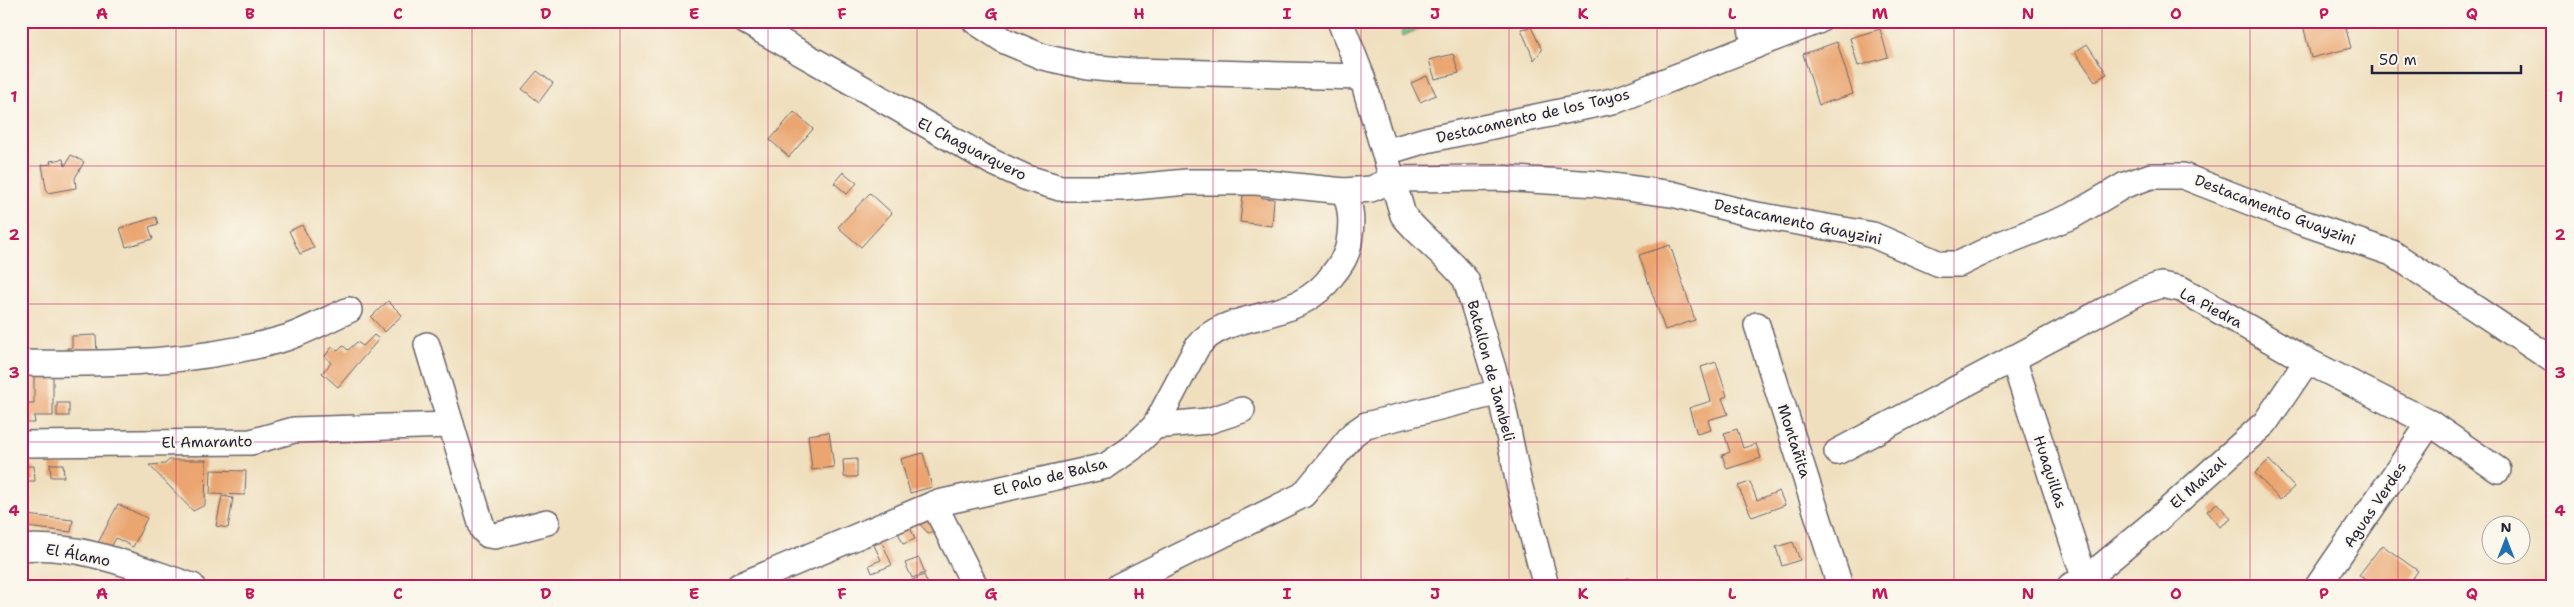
<svg xmlns="http://www.w3.org/2000/svg" width="2574" height="607" font-family="'Shantell Sans',sans-serif">
<style>
.green{fill:#76c88b;stroke:#4c7563}
.building{fill:#eaa570}
.lines{fill:none;stroke-linecap:round;stroke-linejoin:round}
.minor-casing{stroke:#6a6469;stroke-width:28}
.minor{stroke:#fff;stroke-width:25}
.grid{fill:none;stroke:#c2185b;stroke-width:1;stroke-opacity:0.55}
.labels{text-anchor:middle;stroke-width:4;stroke-linejoin:round;paint-order:stroke}
.street-label{font-size:15px;fill:#22223b;stroke:#fbf7ec}
.neatline{fill:none;stroke:#c2185b;stroke-width:2}
.grid-label{font-size:16px;text-anchor:middle;font-weight:bold;fill:#c2185b}
</style>
<rect width="100%" height="100%" fill="#fbf7ec"/>
<filter id="ink" filterUnits="userSpaceOnUse"><feTurbulence type="fractalNoise" baseFrequency=".02" numOctaves="2"/><feDisplacementMap in="SourceGraphic" scale="10" xChannelSelector="R" yChannelSelector="G"/><feConvolveMatrix kernelMatrix="1 2 1 2 8 2 1 2 1" color-interpolation-filters="sRGB"/></filter>
<filter id="wash" filterUnits="userSpaceOnUse"><feTurbulence type="fractalNoise" baseFrequency=".0096" numOctaves="4" result="noise"/><feDisplacementMap in="SourceGraphic" scale="20" xChannelSelector="R" yChannelSelector="G"/><feGaussianBlur stdDeviation="1.12" result="paint"/><feColorMatrix in="noise" values="0 0 0 0 0 0 0 0 0 0 0 0 0 0 0 0 0 1.4 0 .05"/><feComposite in="paint" operator="in"/></filter>
<g filter="url(#wash)">
<rect width="100%" height="100%" fill="#efdfbe"/>
<path class="green" d="M1398 21H1437L1403 36Z"/>
<g id="blocks">
<g class="building">
<path d="M2302 21H2344L2351 48 2311 58Z"/>
<path d="M1531 27 1542 50 1534 60 1521 29Z"/>
<path d="M1880 29 1888 57 1858 66 1850 38Z"/>
<path d="M1837 42 1853 94 1819 105 1803 54Z"/>
<path d="M2087 44 2107 74 2095 81 2075 52Z"/>
<path d="M1453 54 1459 73 1435 79 1429 60Z"/>
<path d="M537 71 553 83 539 102 522 89Z"/>
<path d="M1427 76 1436 95 1420 102 1411 83Z"/>
<path d="M794 112 813 129 789 157 770 140Z"/>
<path d="M71 155 84 162 75 178 76 188 47 193 42 165 51 164 50 161 63 159 65 166Z"/>
<path d="M843 172 857 183 847 194 834 183Z"/>
<path d="M1244 187 1259 188 1262 198 1274 199 1272 226 1240 222Z"/>
<path d="M870 193 892 213 861 247 838 227Z"/>
<path d="M156 217 158 224 149 227 153 239 126 247 120 228Z"/>
<path d="M302 225 314 248 300 254 289 231Z"/>
<path d="M1670 245 1695 320 1665 330 1639 255Z"/>
<path d="M388 301 402 315 385 332 371 317Z"/>
<path d="M96 335 97 354 68 356 67 348H72V336Z"/>
<path d="M374 335 379 339 338 387 322 373 331 363 325 356 332 347 338 351 343 346 348 350 357 342 363 346Z"/>
<path d="M1716 362 1727 396 1722 398 1728 414 1708 420 1711 430 1697 434 1689 408 1711 401 1701 367Z"/>
<path d="M34 375H53V416H34L35 423H21V403H34Z"/>
<rect x="57" y="403" width="12" height="13"/>
<path d="M1737 429 1743 448 1756 444 1761 458 1727 469 1722 455 1730 452 1724 433Z"/>
<path d="M829 432 834 467 812 470 808 435Z"/>
<path d="M923 453 932 487 910 493 901 459Z"/>
<path d="M857 459V477H844L843 460Z"/>
<path d="M169 460H206L205 505 193 511 149 465 165 464Z"/>
<path d="M2269 460 2294 487 2280 500 2255 473Z"/>
<path d="M50 464H63L64 477H51Z"/>
<path d="M21 466H34L35 481H27L28 488 21 489Z"/>
<path d="M211 470 246 471 245 495 210 494Z"/>
<path d="M1750 482 1757 500 1779 491 1785 505 1752 517 1738 486Z"/>
<path d="M222 496 233 498 228 528 216 526Z"/>
<path d="M2217 503 2231 519 2220 527 2207 511Z"/>
<path d="M118 504 147 518 133 547 116 538 109 551 97 545Z"/>
<path d="M929 511 937 530 928 533 913 517Z"/>
<path d="M26 515 73 520 71 532 25 527Z"/>
<path d="M907 520 915 539 903 544 895 525Z"/>
<path d="M882 542 892 565 872 573 869 565 881 560 874 545Z"/>
<path d="M1793 542 1800 560 1782 566 1776 547Z"/>
<path d="M2382 545 2418 571 2407 586H2373L2359 575Z"/>
<path d="M919 558 925 573 912 578 905 563Z"/>
<path d="M924 575 929 586H912L910 581Z"/>
<path d="M2553 575V586H2545Z"/>
<path d="M1628 578 1630 586H1615L1614 582Z"/>
</g>
</g>
</g>
<g filter="url(#ink)">
<use href="#blocks" fill-opacity="0" stroke="#6a6469" stroke-width="1"/>
<g class="lines">
<g class="minor-casing">
<g id="minor">
<path d="M745 21 992 162 1027 178 1060 188H1123L1187 182H1256L1344 191 1371 189 1394 179 1498 178 1597 184 1672 194 1751 214 1873 235 1940 264H1959L1998 245 2072 216 2125 185 2151 176H2183L2301 222 2392 253 2553 360"/>
<path d="M975 21 1005 41 1043 57 1088 67 1131 71 1362 77"/>
<path d="M1340 21 1362 77 1403 215C1422 239 1448 256 1466 280L1500 392 1519 484 1546 586"/>
<path d="M1750 21 1754 46"/>
<path d="M1386 152 1426 140 1617 100 1818 21"/>
<path d="M1757 325 1840 586"/>
<path d="M427 345 483 530 488 535 495 536 547 522"/>
<path d="M2013 358 2087 586"/>
<path d="M21 363C112 364 198 364 286 338 307 331 328 319 349 310"/>
<path d="M1155 426 1208 421 1242 410"/>
<path d="M21 444 251 442 294 430 451 425"/>
<path d="M1837 452 2139 292 2161 285 2181 289 2307 361 2430 423 2498 470"/>
<path d="M934 504 975 586"/>
<path d="M21 548C80 543 137 568 192 586"/>
<path d="M739 586 934 504 1106 466 1132 448 1155 426 1197 347C1229 306 1297 328 1334 273 1342 263 1347 255 1349 243 1352 224 1352 208 1344 191"/>
<path d="M1119 586 1303 495 1353 434 1366 425 1500 392"/>
<path d="M2070 586 2085 580 2157 520 2265 423 2307 361"/>
<path d="M2318 586 2430 423"/>
</g>
</g>
<use href="#minor" class="minor"/>
</g>
</g>
<path class="grid" d="M176 21V586M324 21V586M472 21V586M620 21V586M768 21V586M917 21V586M1065 21V586M1213 21V586M1361 21V586M1509 21V586M1657 21V586M1806 21V586M1954 21V586M2102 21V586M2250 21V586M2398 21V586M21 166H2553M21 304H2553M21 442H2553"/>
<g class="labels">
<g class="street-label">
<text transform="translate(1533 116) rotate(-13)" y="5">Destacamento de los Tayos</text>
<text transform="translate(972 149) rotate(27)" y="5">El Chaguarquero</text>
<text transform="translate(2275 210) rotate(21)" y="5">Destacamento Guayzini</text>
<text transform="translate(1798 222) rotate(12)" y="5">Destacamento Guayzini</text>
<text transform="translate(2211 308) rotate(28)" y="5">La Piedra</text>
<text transform="translate(1491 371) rotate(75)" y="5">Batallon de Jambeli</text>
<text transform="translate(1794 441) rotate(72)" y="5">Montañita</text>
<text transform="translate(207 442) rotate(-1)" y="5">El Amaranto</text>
<text transform="translate(2050 472) rotate(72)" y="5">Huaquillas</text>
<text transform="translate(1050 477) rotate(-14)" y="5">El Palo de Balsa</text>
<text transform="translate(2198 483) rotate(-42)" y="5">El Maizal</text>
<text transform="translate(2375 505) rotate(-56)" y="5">Aguas Verdes</text>
<text transform="translate(78 555) rotate(11)" y="5">El Álamo</text>
</g>
</g>
<rect width="2574" height="607" fill="none" stroke="#fbf7ec" stroke-width="55"/>
<g transform="translate(2506 540)"><circle r="24" fill="#fbf7ec" stroke="#a4a2a5"/>
<path d="M0-4L9 19L0 12L-9 19Z" fill="#1f6fb2"/>
<text y="-8" font-size="14" font-weight="bold" text-anchor="middle" fill="#22223b">N</text>
</g>
<path d="M2372 65v8h149v-8" fill="none" stroke="#22223b" stroke-width="2.5"/>
<text x="2379" y="65" font-size="15" fill="#22223b" stroke="#fbf7ec" stroke-width="4" paint-order="stroke">50 m</text>
<rect x="28" y="28" width="2518" height="552" class="neatline"/>
<g class="grid-label">
<text x="102" y="19">A</text>
<text x="250" y="19">B</text>
<text x="398" y="19">C</text>
<text x="546" y="19">D</text>
<text x="694" y="19">E</text>
<text x="842" y="19">F</text>
<text x="991" y="19">G</text>
<text x="1139" y="19">H</text>
<text x="1287" y="19">I</text>
<text x="1435" y="19">J</text>
<text x="1583" y="19">K</text>
<text x="1732" y="19">L</text>
<text x="1880" y="19">M</text>
<text x="2028" y="19">N</text>
<text x="2176" y="19">O</text>
<text x="2324" y="19">P</text>
<text x="2472" y="19">Q</text>
<text x="14" y="102">1</text>
<text x="2560" y="102">1</text>
<text x="14" y="240">2</text>
<text x="2560" y="240">2</text>
<text x="14" y="378">3</text>
<text x="2560" y="378">3</text>
<text x="14" y="516">4</text>
<text x="2560" y="516">4</text>
<text x="102" y="599">A</text>
<text x="250" y="599">B</text>
<text x="398" y="599">C</text>
<text x="546" y="599">D</text>
<text x="694" y="599">E</text>
<text x="842" y="599">F</text>
<text x="991" y="599">G</text>
<text x="1139" y="599">H</text>
<text x="1287" y="599">I</text>
<text x="1435" y="599">J</text>
<text x="1583" y="599">K</text>
<text x="1732" y="599">L</text>
<text x="1880" y="599">M</text>
<text x="2028" y="599">N</text>
<text x="2176" y="599">O</text>
<text x="2324" y="599">P</text>
<text x="2472" y="599">Q</text>
</g>
</svg>
